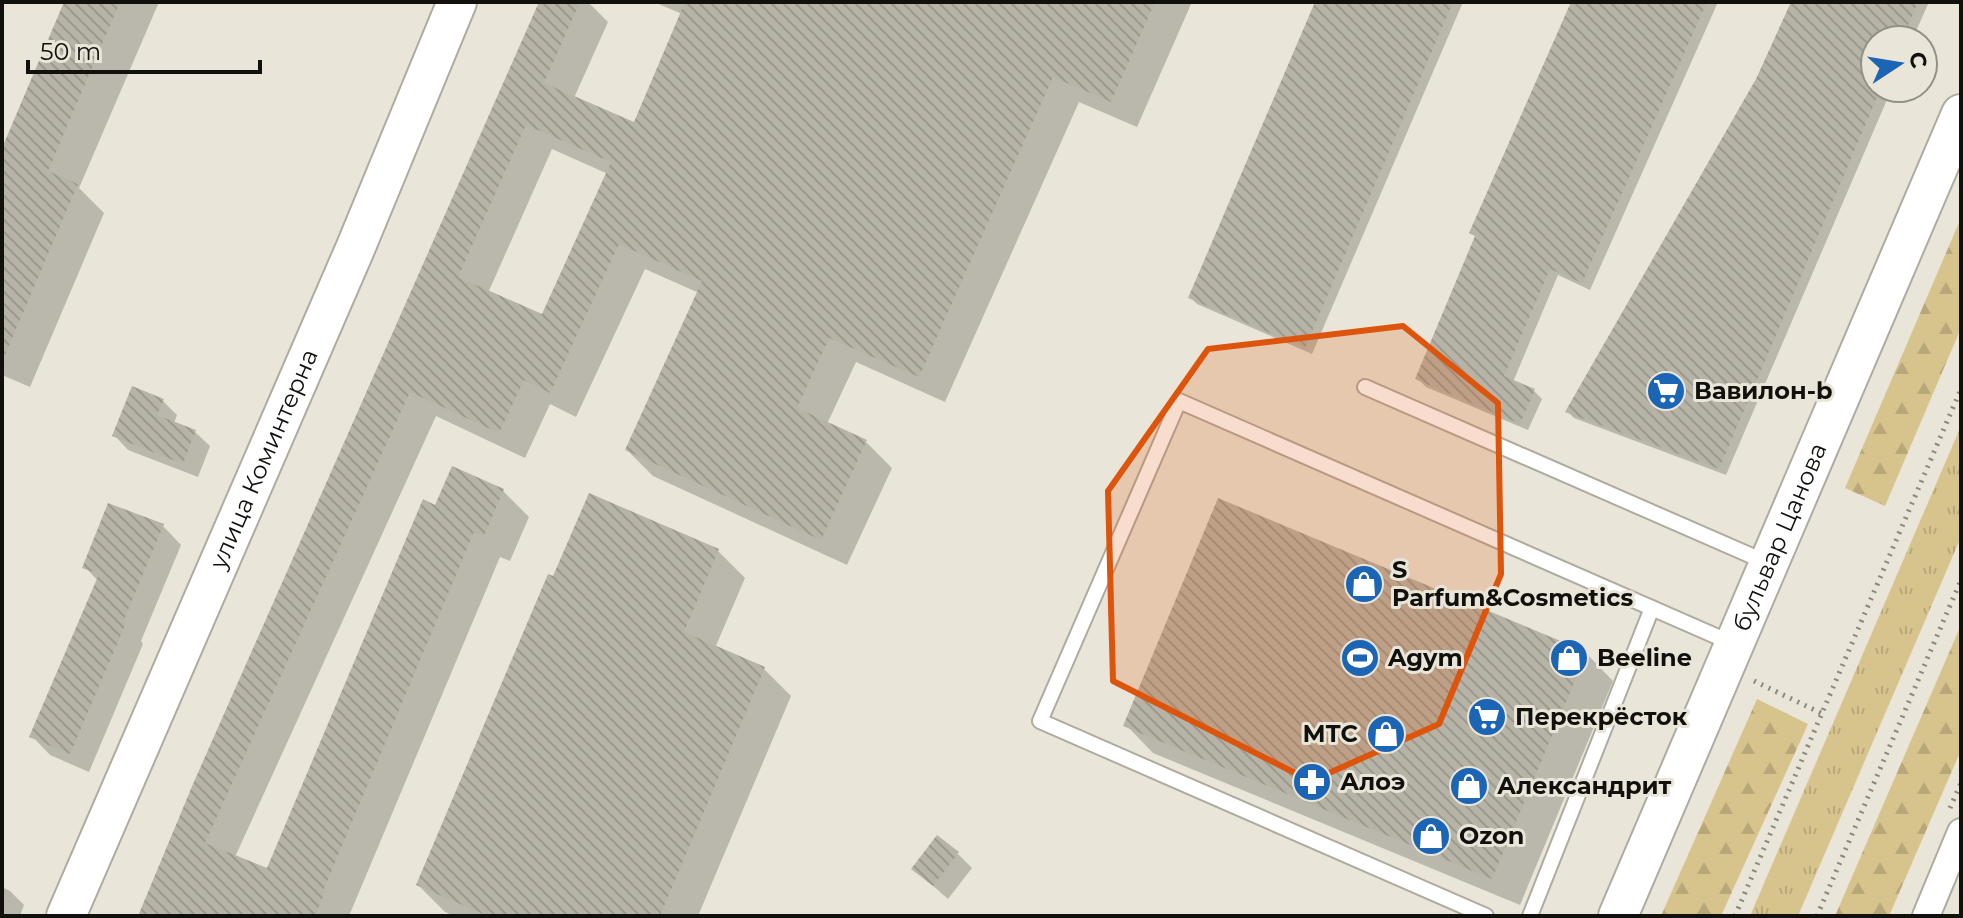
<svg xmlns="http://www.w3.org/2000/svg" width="1963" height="918" font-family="Montserrat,sans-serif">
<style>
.grass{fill:url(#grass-tufts)}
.forest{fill:url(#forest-firs)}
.shadow{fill:#0003;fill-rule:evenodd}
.building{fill:url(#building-back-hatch);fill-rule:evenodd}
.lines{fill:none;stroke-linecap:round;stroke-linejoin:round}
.lane-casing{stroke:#afab9f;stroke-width:18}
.street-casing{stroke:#afab9f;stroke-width:30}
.secondary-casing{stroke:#afab9f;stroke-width:42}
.path{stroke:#8b887f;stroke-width:5;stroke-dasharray:2 6;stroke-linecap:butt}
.lane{stroke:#fff;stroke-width:14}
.street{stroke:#fff;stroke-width:26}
.secondary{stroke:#fff;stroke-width:38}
.marked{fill:#dd550c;fill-opacity:0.2;stroke:#dd550c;stroke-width:6;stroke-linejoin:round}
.labels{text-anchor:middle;stroke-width:6;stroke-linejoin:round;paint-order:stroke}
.poi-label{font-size:24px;font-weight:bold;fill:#11100c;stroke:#e9e5d8;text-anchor:start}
.street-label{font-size:24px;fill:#11100c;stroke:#e9e5d8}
</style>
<defs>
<pattern id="grass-tufts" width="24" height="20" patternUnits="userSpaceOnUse" patternTransform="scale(2)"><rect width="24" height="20" fill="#d7c48c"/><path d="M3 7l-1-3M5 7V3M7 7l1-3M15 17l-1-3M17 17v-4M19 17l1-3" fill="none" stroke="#b8a778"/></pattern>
<pattern id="forest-firs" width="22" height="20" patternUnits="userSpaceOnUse" patternTransform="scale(2)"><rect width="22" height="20" fill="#d7c48c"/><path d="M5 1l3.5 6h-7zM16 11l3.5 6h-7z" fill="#b8a778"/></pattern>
<pattern id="building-back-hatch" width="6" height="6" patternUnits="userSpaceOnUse" patternTransform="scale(2)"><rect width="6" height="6" fill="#b7b3a7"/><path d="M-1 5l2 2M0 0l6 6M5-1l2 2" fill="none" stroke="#9c998f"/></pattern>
</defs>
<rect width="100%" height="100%" fill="#e9e5d8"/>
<path class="grass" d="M1961 426V537L1798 916H1750Z"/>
<g class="forest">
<path d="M1961 218V328L1885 506 1845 488Z"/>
<path d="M1961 625V750L1889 916H1835Z"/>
<path d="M1757 699 1808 724 1721 916H1661Z"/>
</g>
<g class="shadow">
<path d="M66 2H159L79 188 104 213 30 387 2 375V153Z"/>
<path d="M541 2H588L608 22 574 98 635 125 682 14 654 2H1192L1137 127 1079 102 945 402 856 362 827 424 866 442 892 468 847 565 653 476 627 450 699 293 645 269 576 417 550 404 525 458 436 416 235 857 268 871 436 507 503 491 529 517 510 561 500 557 349 916H141ZM552 149 608 174 543 317 488 293Z"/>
<path d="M1317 2H1463L1312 354 1197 304 1191 298Z"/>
<path d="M1573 2H1718L1590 290 1558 275 1513 382 1534 391 1542 399 1528 430 1426 387 1418 379 1477 238 1471 232Z"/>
<path d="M1793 2H1929L1912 40H1875V88H1892L1726 475 1574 418 1567 411 1758 80Z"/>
<path d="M163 401 177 415 174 423 195 432 210 446 198 477 128 450 114 435Z"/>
<path d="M163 526 181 545 141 641 143 644 89 772 50 755 32 736 98 581 85 567Z"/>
<path d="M718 551 745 578 715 648 764 669 791 696 698 916H455L445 912 418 885 554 579Z"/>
<path d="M1586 653 1613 681 1520 905 1153 753 1126 725Z"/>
<path d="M958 854 972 868 948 899 914 869Z"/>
<path d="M2 887 10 891 24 905 20 916H2Z"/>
</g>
<g class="building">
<path d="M64 2H120L48 171 78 184 2 362V148Z"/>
<path d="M539 2H580L544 83 634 122 685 2H1155L1111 102 1053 77 919 377 829 338 797 408 867 440 821 540 625 450 702 281 619 244 550 393 524 380 499 433 410 392 205 843 267 868 423 499 435 505 452 466 504 489 484 536 474 532 323 891 325 892 315 916H138L193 784ZM526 125 611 162 542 314 458 277Z"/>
<path d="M1315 2H1453L1305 348 1188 298Z"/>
<path d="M1571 2H1707L1582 283 1550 269 1504 376 1535 389 1520 424 1415 379 1475 236 1469 233Z"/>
<path d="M1791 2H1918L1902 40H1875V88H1881L1719 469 1565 412 1756 79Z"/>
<path d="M132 386 164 399 157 415 196 430 183 464 112 436Z"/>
<path d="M589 493 719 549 684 632 765 667 660 916H488L416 885 548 574 553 576Z"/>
<path d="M1218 498 1587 652 1492 879 1123 726Z"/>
<path d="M108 503 164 524 123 622 126 623 70 754 29 737 99 574 82 568Z"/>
<path d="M937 835 959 852 933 886 911 869Z"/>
</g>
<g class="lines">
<g class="lane-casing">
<g id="lane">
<path d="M1365 387 1768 563"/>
<path d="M1486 916 1040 721 1179 401 1734 644"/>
<path d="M1530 916 1652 608"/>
</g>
</g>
<g class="street-casing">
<path id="street" d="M1926 916 1961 832"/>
</g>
<g class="secondary-casing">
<g id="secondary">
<path id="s1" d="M66 916 355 249 457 2"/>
<path id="s2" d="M1618 916 1961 114"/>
</g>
</g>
<g class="path">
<path d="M1754 681 1821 713"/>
<path d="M1950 808 1961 783"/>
<path d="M1735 916 1961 389"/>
<path d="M1817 916 1961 580"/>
</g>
<use href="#lane" class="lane"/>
<use href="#street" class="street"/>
<use href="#secondary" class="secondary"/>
</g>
<path class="marked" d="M1403 326 1498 403 1501 574 1439 724 1311 781 1113 681 1108 491 1208 349Z"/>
<defs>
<g id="supermarket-disc" transform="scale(2)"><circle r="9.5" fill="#1b65b4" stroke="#e9e5d8"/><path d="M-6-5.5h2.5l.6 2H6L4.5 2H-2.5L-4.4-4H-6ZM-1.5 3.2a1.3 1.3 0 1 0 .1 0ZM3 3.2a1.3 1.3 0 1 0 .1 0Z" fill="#fff"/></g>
<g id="shop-disc" transform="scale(2)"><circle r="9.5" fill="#1b65b4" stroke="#e9e5d8"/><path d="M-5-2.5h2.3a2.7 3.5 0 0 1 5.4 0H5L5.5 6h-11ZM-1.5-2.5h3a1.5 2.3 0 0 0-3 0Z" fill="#fff"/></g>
<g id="stadium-disc" transform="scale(2)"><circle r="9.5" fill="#1b65b4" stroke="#e9e5d8"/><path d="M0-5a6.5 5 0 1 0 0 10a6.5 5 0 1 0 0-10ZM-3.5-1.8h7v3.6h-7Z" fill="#fff"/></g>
<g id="pharmacy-disc" transform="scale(2)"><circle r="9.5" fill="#1b65b4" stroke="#e9e5d8"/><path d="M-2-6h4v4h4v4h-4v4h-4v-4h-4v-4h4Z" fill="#fff"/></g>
</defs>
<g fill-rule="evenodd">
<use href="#supermarket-disc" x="1666" y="391"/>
<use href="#shop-disc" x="1364" y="584"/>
<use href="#stadium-disc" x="1360" y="658"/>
<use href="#shop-disc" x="1569" y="658"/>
<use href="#supermarket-disc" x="1487" y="717"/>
<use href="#shop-disc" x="1386" y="734"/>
<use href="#pharmacy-disc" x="1312" y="782"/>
<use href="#shop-disc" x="1469" y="786"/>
<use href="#shop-disc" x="1431" y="836"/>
</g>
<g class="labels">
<g class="poi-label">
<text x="1694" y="399">Вавилон-b</text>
<text x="1392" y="578">S<tspan x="1392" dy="28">Parfum&amp;Cosmetics</tspan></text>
<text x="1388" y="666">Agym</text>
<text x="1597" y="666">Beeline</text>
<text x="1515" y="725">Перекрёсток</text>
<text x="1358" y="742" text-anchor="end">МТС</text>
<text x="1340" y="790">Алоэ</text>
<text x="1497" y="794">Александрит</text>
<text x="1459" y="844">Ozon</text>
</g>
<g class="street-label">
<text dy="8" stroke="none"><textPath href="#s1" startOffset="498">улица Коминтерна</textPath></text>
<text dy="8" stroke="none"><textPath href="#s2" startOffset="412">бульвар Цанова</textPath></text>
</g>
</g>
<rect width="1963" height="918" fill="none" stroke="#11100c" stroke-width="8"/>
<g transform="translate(1899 64) rotate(78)"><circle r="38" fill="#e9e5d8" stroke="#939086" stroke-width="2"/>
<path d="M0-6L14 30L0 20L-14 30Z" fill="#1b65b4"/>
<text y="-12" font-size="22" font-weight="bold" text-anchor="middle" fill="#11100c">С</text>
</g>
<path d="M28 60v12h232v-12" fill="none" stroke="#11100c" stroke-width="4"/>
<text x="40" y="60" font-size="24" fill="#11100c" stroke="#e9e5d8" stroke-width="6" paint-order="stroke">50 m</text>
</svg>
